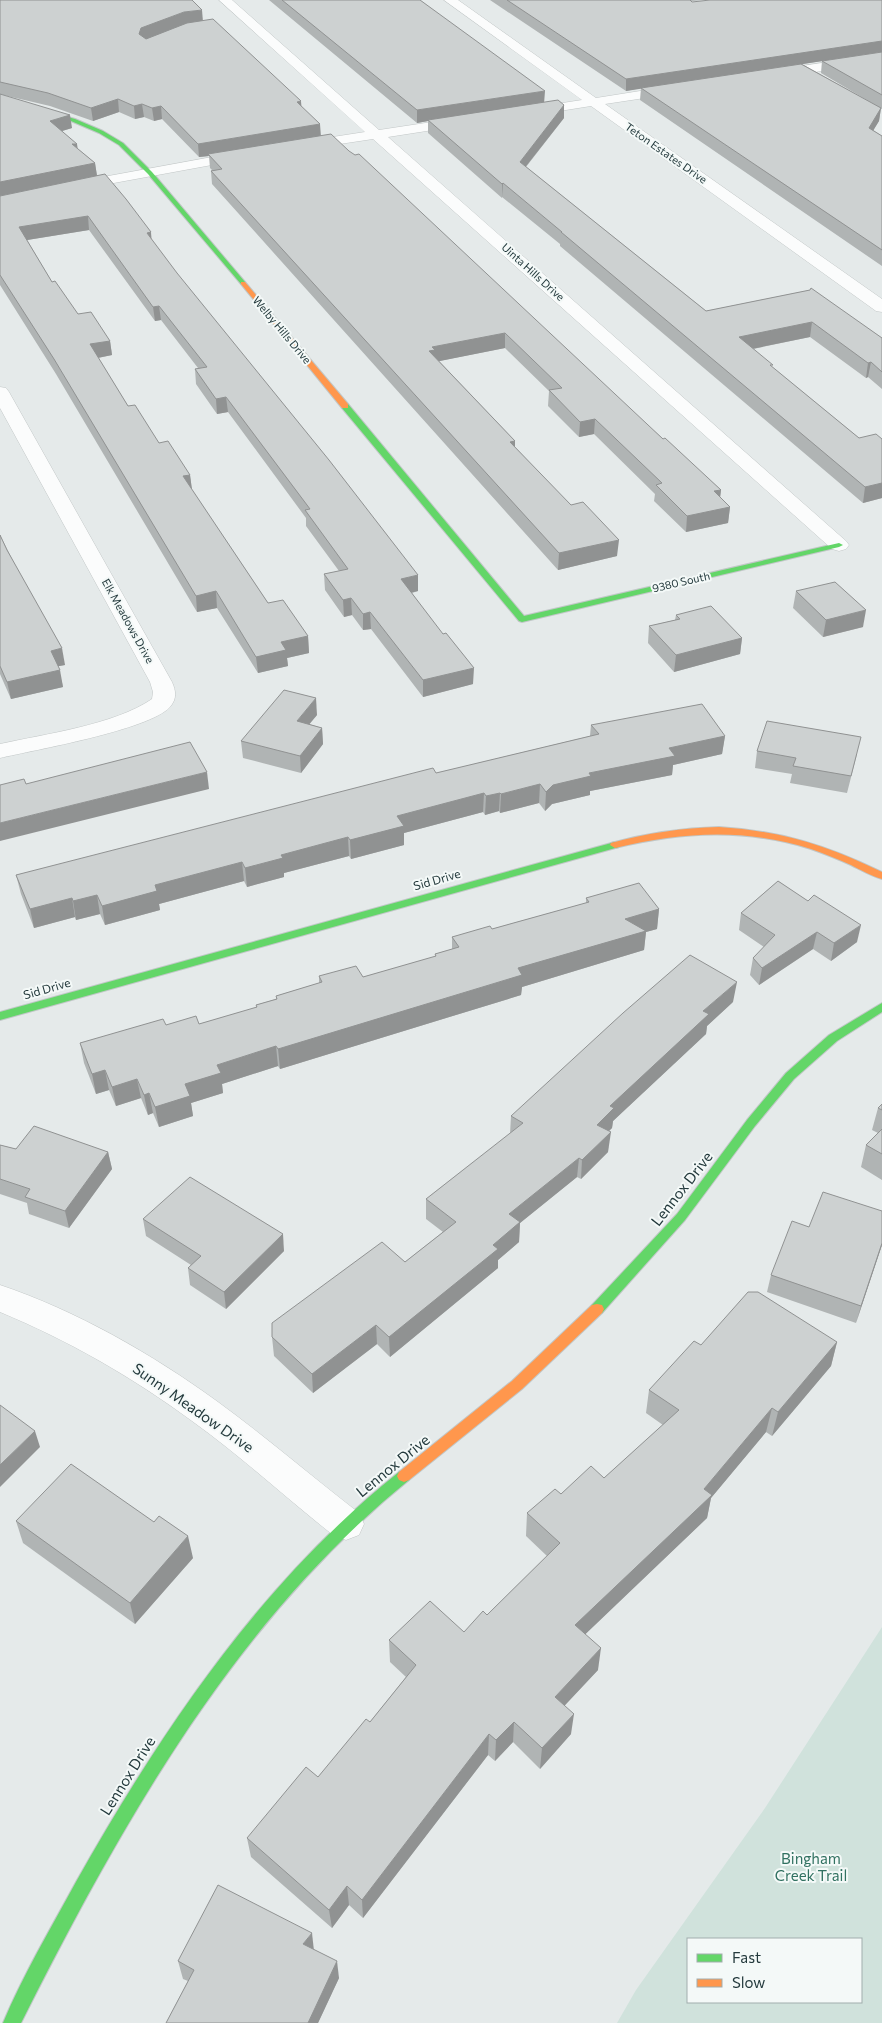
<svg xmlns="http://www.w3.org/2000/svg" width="882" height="2023" font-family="Commissioner,sans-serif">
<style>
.green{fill:#d0e2dc;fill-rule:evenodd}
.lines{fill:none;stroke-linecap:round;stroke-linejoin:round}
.street-casing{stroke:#c2c7c7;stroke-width:1}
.fast-casing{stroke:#c1c7c7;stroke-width:2}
.slow-casing{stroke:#c1c7c7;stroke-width:2}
.street{fill:#fbfcfc;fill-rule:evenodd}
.fast{fill:#63d668;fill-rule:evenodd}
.slow{fill:#ff974d;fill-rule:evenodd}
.wall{fill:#b0b4b4}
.shaded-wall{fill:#909292}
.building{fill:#cdd1d1;stroke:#909292}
.labels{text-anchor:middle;stroke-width:4;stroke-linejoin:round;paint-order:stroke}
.far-street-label{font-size:11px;fill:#243a3d;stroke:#f4f9f8}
.street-label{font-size:12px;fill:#243a3d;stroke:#f4f9f8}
.near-street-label{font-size:15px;fill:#243a3d;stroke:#f4f9f8}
.near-park-label{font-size:15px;fill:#317161;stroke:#f4f9f8}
</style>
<rect width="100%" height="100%" fill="#e5eaea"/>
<path class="green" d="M882 1627V2023H617L636 1990 765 1808ZM688 1939H861V2002H688Z"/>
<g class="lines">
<g class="street-casing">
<g id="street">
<path d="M219 0H232L379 130 465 117 470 118 472 121 465 125 388 137 846 541 849 545 846 549 839 551 832 549 373 139 300 150 295 149 293 146 295 143 300 142 365 132Z"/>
<path d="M444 0H458L596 98 678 85 683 86 685 89 678 93 605 104 882 299V312L876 311 591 106 528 116 523 115 521 112 523 109 582 100Z"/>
<path d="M882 54V62L775 78 768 74 775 70Z"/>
<path d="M245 151 250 152 252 155 250 158 92 187 0 208V198L92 179Z"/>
<path d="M0 387 6 388 9 392 172 682C176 691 177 699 170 707 149 730 34 750 0 758V744C45 734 114 725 152 699L153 692 150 682 0 408Z"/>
<path d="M0 1285C77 1311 152 1354 218 1402 266 1437 311 1476 359 1513L364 1524 359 1535 346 1540 333 1535C286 1498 241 1456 192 1421 132 1377 68 1340 0 1312Z"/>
</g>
</g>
<g class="fast-casing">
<g id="fast">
<path d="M0 98 75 119 103 131 123 143 152 172 245 282V284H241L148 174 119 145 99 133 71 121 0 102Z"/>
<path d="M342 404H348L524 616 839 543 843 545 839 547 522 622 519 621 342 408Z"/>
<path d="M615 842 620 845 619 847 0 1020V1012Z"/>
<path d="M882 1003V1012L837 1041 794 1079 755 1126 685 1220 602 1313 597 1314 592 1313 590 1309 592 1305 677 1214 747 1120 786 1073 829 1035Z"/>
<path d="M404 1470 409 1472 411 1476 409 1480C234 1622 121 1825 21 2023H3C23 1975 51 1928 76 1882 161 1731 262 1581 399 1472Z"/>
</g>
</g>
<g class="slow-casing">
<g id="slow">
<path d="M241 282H245L348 404V408H342L241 284Z"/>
<path d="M719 827C781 831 826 845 882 872V879C871 876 861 870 851 865 838 859 825 854 811 849 744 828 683 832 615 848L610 845 611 843C647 833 682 828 719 827Z"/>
<path d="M597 1304 602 1305 604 1309 602 1313 522 1389 409 1480 404 1482 399 1480 397 1476 399 1472 512 1381 592 1305Z"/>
</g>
</g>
<use href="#street" class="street"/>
<use href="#fast" class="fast"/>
<use href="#slow" class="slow"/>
</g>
<g class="wall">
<path d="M0 0 203 21 302 107 321 136 721 490 720 497 730 507 728 523 686 532 654 501 655 494 594 434 579 437 548 406 549 391 505 348 439 361 515 441V447L617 556 558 570 212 184 211 171 212 170 210 168 209 156 199 157 162 119 154 121 144 117 135 119 119 112 93 121 50 106 3 95 72 128 62 131 78 149 95 163 97 176 151 232V240L418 591 412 593 473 684 423 697 371 629 363 630 352 615 344 617 325 590 324 574 339 571 306 526V518L228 412 217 414 196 384 195 369 198 368 161 320 155 321 89 230 27 240 52 282 78 314 110 341 112 355 98 358 128 406 159 443 190 475 192 490 268 603 308 636 309 653 287 658 288 666 258 673 217 608 197 612 56 374 0 285Z"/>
<path d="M269 0H420L544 102 564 105V118L526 167 706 311 810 290 882 338V389L868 377 866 378 810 337 753 349 773 368 859 438 882 439V498L863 503 560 246V244L502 197V198L428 133V121L417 123Z"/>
<path d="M490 0H704L691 1 692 2 882 0V52L802 64 881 108 879 121 873 130 882 136V266L640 100 641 88 626 91Z"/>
<path d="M882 52V109L821 73 822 61Z"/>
<path d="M0 535 65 665 58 666 63 687 11 699 0 674Z"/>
<path d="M796 591 863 627 823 637 793 608Z"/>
<path d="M676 615 742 638 740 654 674 672 648 643 649 626 675 620Z"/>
<path d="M317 715 309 724 322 728 323 744 301 773 243 758 241 741Z"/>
<path d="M591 725 725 736 722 754 673 765 672 775 590 791V795L552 804 545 811 539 803 500 813 499 811 485 815 483 812 404 833V845L351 859 349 856 284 873V877L247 887 244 881 159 904 160 910 105 925 100 914 76 920 75 917 34 928 21 894 16 875 590 736Z"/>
<path d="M757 751 857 754 847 793 790 783 792 774 755 768Z"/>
<path d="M778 881 857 942 831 961 813 949 759 985 750 975 753 958 764 947 739 930 741 913Z"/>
<path d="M586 898 659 909 657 929 646 932 644 950 522 987 521 995 280 1069 278 1066 222 1084 223 1093 191 1103 193 1116 159 1127 153 1113 148 1115 141 1098 116 1106 109 1090 96 1094 84 1063 80 1043 166 1025 199 1024 256 1008V1005L276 999V996L319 983V976L363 977 435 957V954L452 949V937L492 929 586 903Z"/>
<path d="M733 1002 707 1026 706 1034 613 1121 612 1128 609 1131 608 1152 581 1179 577 1177 520 1223 519 1242 498 1260V1268L390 1357 377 1344 313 1393 274 1356 272 1337 405 1262 443 1232 426 1219V1199L510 1134 511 1116Z"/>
<path d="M882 1104V1180L861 1167 866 1145 878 1133 872 1130 878 1108Z"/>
<path d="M0 1145 16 1149 108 1152 112 1169 69 1228 29 1214 27 1203 0 1194Z"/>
<path d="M143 1219 284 1251 226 1309 190 1285 188 1268 191 1265 146 1236Z"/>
<path d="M809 1227 882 1245 856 1323 767 1292 771 1275Z"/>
<path d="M837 1342 831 1366 772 1436 766 1432 711 1498 707 1518 585 1634 598 1670 564 1706 571 1734 540 1769 513 1742 495 1761 488 1755 363 1918 349 1905 332 1928 251 1857 247 1838 318 1777 370 1722 406 1677 390 1662 389 1640 464 1632 487 1615 547 1556 526 1536 527 1513 561 1494 604 1478 663 1425 646 1413 649 1390 701 1345Z"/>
<path d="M16 1521 193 1558 135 1624 23 1543Z"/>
<path d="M314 1949 339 1978 318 2023H166L188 1981 183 1979 178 1961Z"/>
</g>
<g class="shaded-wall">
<path d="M202 10 203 22 140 47 139 34 141 28 184 12Z"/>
<path d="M882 41V52L626 91V79Z"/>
<path d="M545 91 544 104 428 120V121L417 123V110Z"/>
<path d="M118 99 119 112 93 121 91 108Z"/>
<path d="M301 101 302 114 297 102Z"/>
<path d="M142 104 144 117 135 119 134 106Z"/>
<path d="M564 105V118L519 175 520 162Z"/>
<path d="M161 106 162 119 154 121 152 108Z"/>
<path d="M881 108 879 121 867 141 869 128Z"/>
<path d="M70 115 72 128 52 134 50 121Z"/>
<path d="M320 124 321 137 208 154 209 156 199 157 198 144Z"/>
<path d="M72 144H77L79 157Z"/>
<path d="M95 163 97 176 0 196V182Z"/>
<path d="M503 183 502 197V198V184Z"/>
<path d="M88 216 89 230 21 241 19 227Z"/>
<path d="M151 232 152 246 147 233Z"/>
<path d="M159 306 161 320 155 321 153 307Z"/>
<path d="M812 322 810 337 737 352 739 337Z"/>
<path d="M505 333V348L435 362 429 351 432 347Z"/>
<path d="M110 341 112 355 92 359 90 344Z"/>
<path d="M871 362 868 377 866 378 868 363Z"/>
<path d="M226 397 228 412 217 414 216 399Z"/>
<path d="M595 419 594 434 579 437 580 422Z"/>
<path d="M515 441V457L510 442Z"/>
<path d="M190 475 192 490 183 476Z"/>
<path d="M882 483V498L863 503 865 487Z"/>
<path d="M721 490 719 506 714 491Z"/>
<path d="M730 507 728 523 686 532 687 516Z"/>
<path d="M619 540 617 556 558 570 559 553Z"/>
<path d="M418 575V591L401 595V579Z"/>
<path d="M216 591 217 608 197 612 196 596Z"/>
<path d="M351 598 352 615 344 617 343 600Z"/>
<path d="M866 610 863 627 823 637 826 620Z"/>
<path d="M370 612 371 629 363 630V614Z"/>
<path d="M308 636 309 653 287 658 288 666 258 673 256 657 281 642Z"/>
<path d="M742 638 740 654 674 672 676 655Z"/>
<path d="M62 648 65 665 54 667 51 651Z"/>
<path d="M474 668 473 684 423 697V680Z"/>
<path d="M60 670 63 687 11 699 7 682Z"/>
<path d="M316 698 317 715 298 738 297 721Z"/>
<path d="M322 728 323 744 301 773 300 756Z"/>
<path d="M725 736 722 754 673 765 672 775 590 791V795L552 804 545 811 546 792 553 785 669 748Z"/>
<path d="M207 772 209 789 0 841V823Z"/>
<path d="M540 784 539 803 500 813 501 794Z"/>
<path d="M484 793 483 812 404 833V845L351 859 350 840 397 816Z"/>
<path d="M500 793 499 811 485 815 486 796Z"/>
<path d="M348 837 349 856 284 873V877L247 887 245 868 281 855Z"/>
<path d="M242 862 244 881 159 904 160 910 105 925 102 906 155 885Z"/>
<path d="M97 895 100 914 76 920 73 901Z"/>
<path d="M72 898 75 917 34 928 30 909Z"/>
<path d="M659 909 657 929 646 932 644 950 522 987 521 995 280 1069 278 1049 518 968 625 919Z"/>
<path d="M861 925 857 942 831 961 834 943Z"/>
<path d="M817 932 813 949 759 985 762 968Z"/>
<path d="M737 982 733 1002 707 1026 706 1034 613 1121 612 1128 595 1144 597 1125 610 1106 703 1011Z"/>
<path d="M276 1046 278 1066 222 1084 223 1093 191 1103 193 1116 159 1127 155 1107 185 1084 217 1065Z"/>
<path d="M105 1070 109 1090 96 1094 92 1074Z"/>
<path d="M137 1079 141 1098 116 1106 112 1087Z"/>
<path d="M149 1093 153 1113 148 1115 144 1095Z"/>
<path d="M611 1132 608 1152 581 1179 582 1160Z"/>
<path d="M108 1152 112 1169 69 1228 65 1211Z"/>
<path d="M579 1158 577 1177 520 1223 519 1242 498 1260V1268L390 1357 389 1337 493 1245 509 1214Z"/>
<path d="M283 1234 284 1251 226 1309 224 1292Z"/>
<path d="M882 1243V1245L856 1323 861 1306Z"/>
<path d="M376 1325 377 1344 313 1393 312 1374Z"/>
<path d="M837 1342 831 1366 772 1436 778 1412Z"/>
<path d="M772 1408 766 1432 711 1498 707 1518 572 1647 575 1625 704 1489Z"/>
<path d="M35 1431 40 1447 0 1487V1465Z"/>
<path d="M188 1536 193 1558 135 1624 130 1603Z"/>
<path d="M601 1648 598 1670 553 1718 555 1697Z"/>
<path d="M574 1714 571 1734 540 1769 542 1748Z"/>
<path d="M514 1722 513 1742 495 1761 496 1740Z"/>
<path d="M489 1734 488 1755 363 1918 362 1900Z"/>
<path d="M347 1886 349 1905 332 1928 329 1910Z"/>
<path d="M312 1933 314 1951 303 1944Z"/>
<path d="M337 1961 339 1978 318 2023H308Z"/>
</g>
<g class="building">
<path d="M0 0H192L202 10 184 12 141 28 139 34 146 39 187 23 213 19 301 101 297 102 320 124 198 144 161 106 152 108 142 104 134 106 118 99 91 108 48 93 0 82Z"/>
<path d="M282 0H420L545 91 417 110Z"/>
<path d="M507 0H690L692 2 710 0H882V41L626 79Z"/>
<path d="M882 52V95L822 61Z"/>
<path d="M801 64 881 108 869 128 882 136V250L641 88Z"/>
<path d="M0 94 70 115 50 121 77 144H72L95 163 0 182Z"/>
<path d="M558 100 564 105 520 162 706 311 810 290 811 288 882 338V372L871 362 868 363 812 322 739 337 773 365H770L859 438 876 434 882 439V483L865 487 561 232H562L503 183 502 184 428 120Z"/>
<path d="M331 134 349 151 355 155 359 154 663 439 665 438 721 490 714 491 730 507 687 516 656 485 662 483 595 419 580 422 549 390 562 388 505 333 432 347 435 350 429 351 515 441 510 442 571 505 583 502 619 540 559 553 211 171 222 169 208 154Z"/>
<path d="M105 174 126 199 151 232 147 233 177 273 329 460 418 575 401 579 443 634 446 633 474 668 423 680 370 612 363 614 351 598 343 600 324 574 348 569 305 510 310 509 226 397 216 399 195 369 207 367 159 306 153 307 88 216 19 227 52 282 55 281 78 314 91 312 110 341 90 344 128 406 135 405 159 443 168 441 190 475 183 476 268 603 283 600 308 636 281 642 286 650 256 657 216 591 196 596 54 359 0 275V196Z"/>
<path d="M0 535 7 550 62 648 51 651 60 670 7 682 0 666Z"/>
<path d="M835 582 866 610 826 620 796 591Z"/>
<path d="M711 606 742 638 676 655 649 626 680 619 676 615Z"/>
<path d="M284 690 316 698 297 721 322 728 300 756 241 741Z"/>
<path d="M702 704 725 736 669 748 675 756 589 773 591 776 553 785 546 792 540 784 501 794 500 793 486 796 484 793 397 816 404 826 350 840 348 837 281 855 283 858 245 868 242 862 155 885 157 891 102 906 97 895 73 901 72 898 30 909 16 875 433 768 436 773 599 734 591 725Z"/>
<path d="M767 721 861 737 851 776 793 766 796 758 757 751Z"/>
<path d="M190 742 207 772 0 823V785L24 779 26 784Z"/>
<path d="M778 881 808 901 814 895 861 925 834 943 817 932 762 968 753 958 775 935 741 913Z"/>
<path d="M639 883 659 909 625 919 646 931 518 968 522 975 278 1049 276 1046 217 1065 221 1073 185 1084 190 1096 155 1107 149 1093 144 1095 137 1079 112 1087 105 1070 92 1074 80 1043 163 1019 166 1025 196 1016 199 1024 257 1007 256 1005 277 999 276 996 322 982 319 976 356 966 363 977 436 956 435 954 459 947 452 937 490 926 492 929 589 902 586 898Z"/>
<path d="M690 955 737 982 703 1011 709 1014 610 1106 614 1108 597 1125 611 1132 582 1160 579 1158 509 1214 520 1222 493 1245 498 1249 389 1337 376 1325 312 1374 272 1337V1323L382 1242 405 1262 456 1222 426 1199 523 1123 511 1116 623 1013Z"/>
<path d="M882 1104V1110L878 1108Z"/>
<path d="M34 1126 108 1152 65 1211 25 1197 30 1189 0 1179V1145L16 1149Z"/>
<path d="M882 1129V1154L866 1145Z"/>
<path d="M190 1177 283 1234 224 1292 188 1268 201 1256 143 1219Z"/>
<path d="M823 1192 882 1211V1243L861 1306 771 1275 792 1221 809 1227Z"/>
<path d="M748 1292H758L837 1342 778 1412 772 1408 704 1489 712 1495 575 1625 601 1648 555 1697 574 1714 542 1748 514 1722 496 1740 489 1734 362 1900 347 1886 329 1910 247 1838 306 1767 318 1777 366 1719 370 1722 416 1665 389 1640 430 1601 464 1632 483 1611 487 1615 560 1543 527 1513 555 1489 561 1494 591 1466 604 1478 679 1410 649 1390 694 1341 701 1345Z"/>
<path d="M0 1405 35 1431 0 1465Z"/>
<path d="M71 1464 154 1522 159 1516 188 1536 130 1603 16 1521Z"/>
<path d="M218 1885 312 1933 303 1944 337 1961 308 2023H166L194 1970 178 1961Z"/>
</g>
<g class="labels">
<g class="far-street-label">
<text transform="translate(666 153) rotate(35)" y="4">Teton Estates Drive</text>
<text transform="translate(533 272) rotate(42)" y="4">Uinta Hills Drive</text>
<text transform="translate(282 330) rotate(50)" y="4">Welby Hills Drive</text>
<text transform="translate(681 582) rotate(-13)" y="4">9380 South</text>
<text transform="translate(128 621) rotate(61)" y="4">Elk Meadows Drive</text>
</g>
<g class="street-label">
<text transform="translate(437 880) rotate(-16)" y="4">Sid Drive</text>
<text transform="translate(47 989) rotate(-16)" y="4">Sid Drive</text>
</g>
<g class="near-street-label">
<text transform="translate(682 1189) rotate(-52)" y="5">Lennox Drive</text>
<text transform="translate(193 1408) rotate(35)" y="5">Sunny Meadow Drive</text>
<text transform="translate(393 1466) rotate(-39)" y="5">Lennox Drive</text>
<text transform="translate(128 1776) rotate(-58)" y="5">Lennox Drive</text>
</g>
<g class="near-park-label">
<text x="811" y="1864">Bingham<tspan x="811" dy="17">Creek Trail</tspan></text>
</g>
</g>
<rect x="687" y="1938" width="175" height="65" fill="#f4f9f8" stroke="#a1adad"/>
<rect x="697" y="1954" width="25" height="8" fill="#63d668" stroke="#a1adad"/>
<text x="732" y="1963" font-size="15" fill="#243a3d">Fast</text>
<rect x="697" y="1979" width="25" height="8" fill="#ff974d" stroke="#a1adad"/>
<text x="732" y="1988" font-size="15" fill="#243a3d">Slow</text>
</svg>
